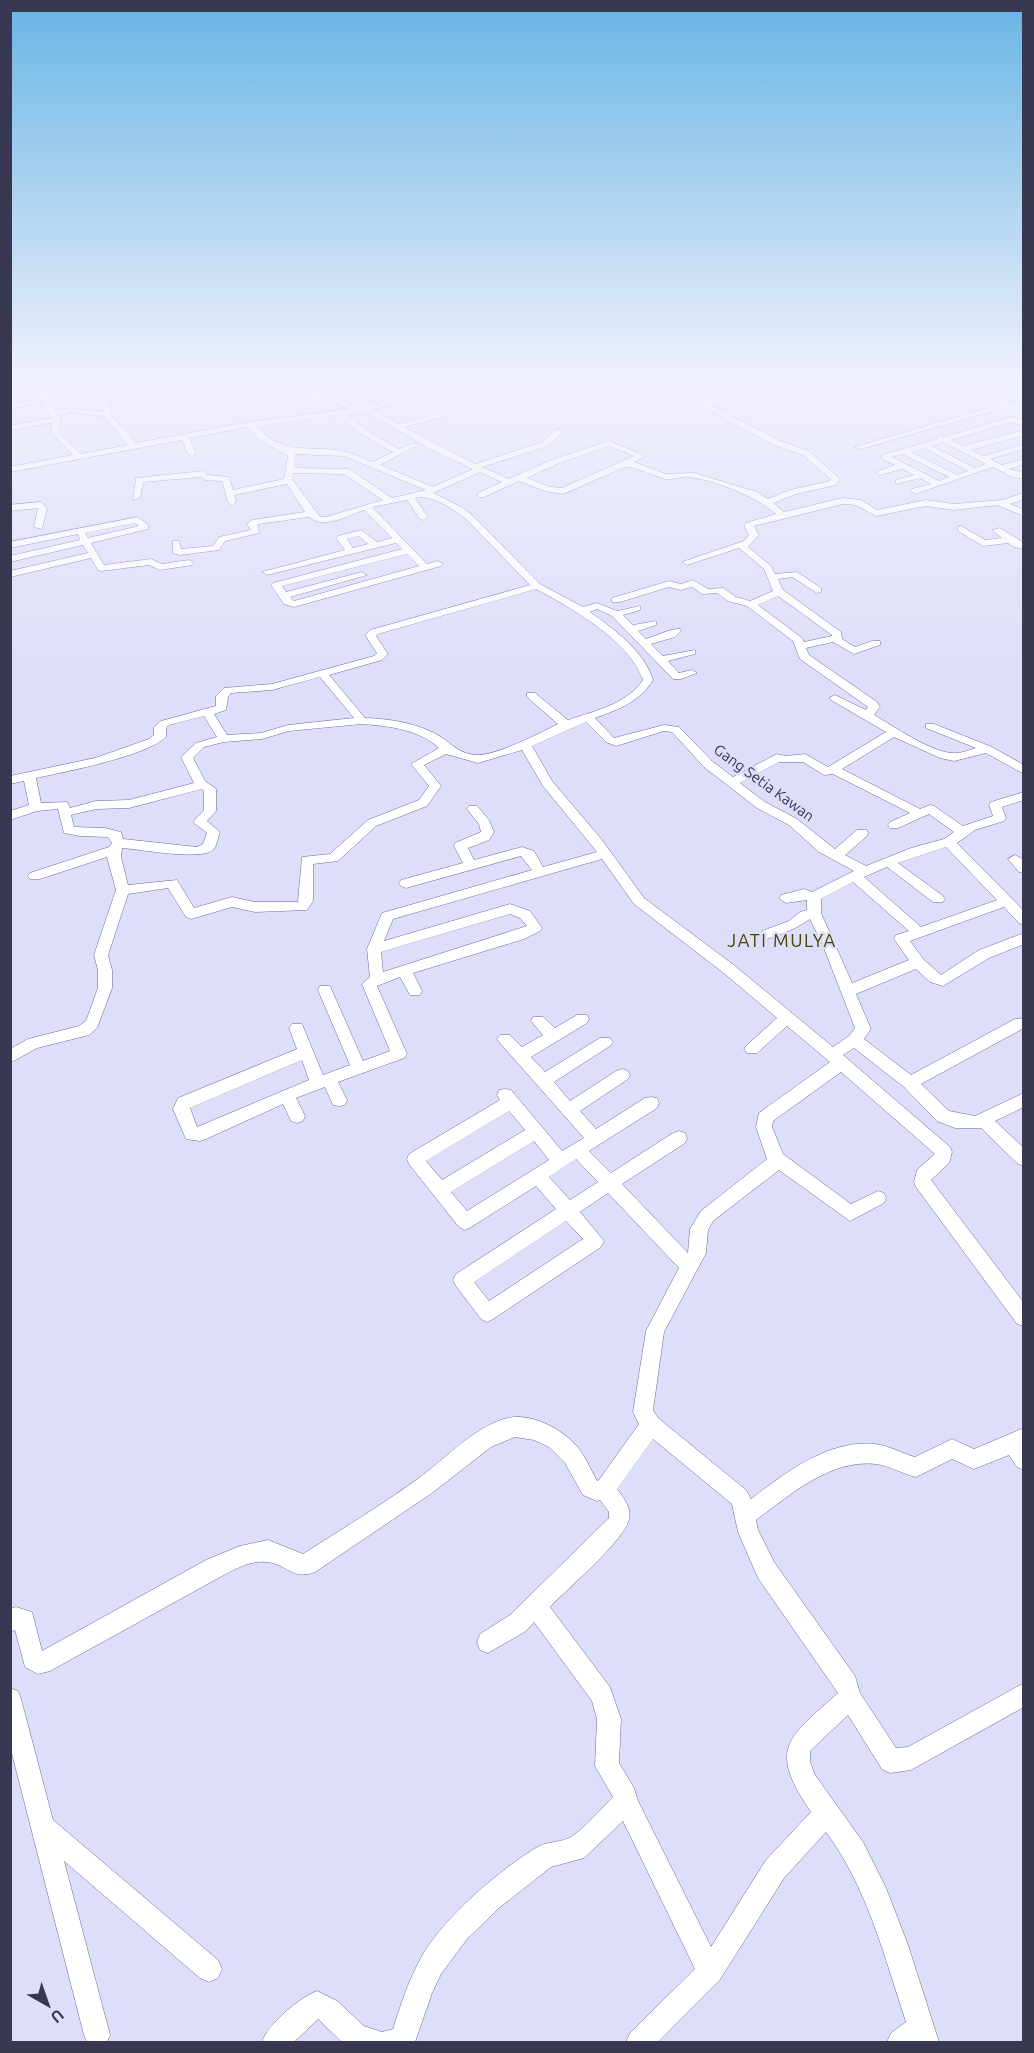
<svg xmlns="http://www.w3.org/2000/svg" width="1034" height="2053" font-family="Ubuntu,sans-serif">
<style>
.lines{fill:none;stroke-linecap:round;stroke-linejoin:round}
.minor-casing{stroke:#6867a3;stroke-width:1}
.minor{fill:#fff;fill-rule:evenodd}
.labels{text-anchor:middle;stroke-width:5;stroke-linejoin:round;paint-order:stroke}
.street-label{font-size:15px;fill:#383853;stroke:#dddefa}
.quarter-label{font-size:18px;letter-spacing:1.5px;fill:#494300;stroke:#dddefa}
</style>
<rect width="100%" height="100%" fill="#dddefa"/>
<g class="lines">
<g class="minor-casing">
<g id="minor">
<path d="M36 378H44L45 384 76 378H89L46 389 47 396 108 383 106 378H114L115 386 99 389 110 404 111 415 136 443 250 422 349 409 337 404 302 398 272 378 287 379 306 393 358 378H369L315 395 342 400 359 408 462 378H473L374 410 399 424 442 413V417L404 427 475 464 542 442 555 430H561V434L548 446 482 467 509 479 551 460 609 441 645 456 634 462 666 474 694 473 757 492 768 499 790 490 830 481 831 479 803 455 774 445 701 406V402L746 390 731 378H739L755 389V393L711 405 780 441 809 451 840 479 836 485 796 494 773 503 784 512 843 498 861 500 877 510 926 500 954 504 1002 500 1024 493V499L1010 504 1024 510V516L997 505 954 510 926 506 876 516 856 505 843 504 754 526 759 535 748 547 771 566 775 574 797 572 821 588V592L817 593 792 577 778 579 783 590 841 632 842 639 855 647 872 641H880V645L854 654 833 642 806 648 809 655 877 702 880 707 874 715C893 726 931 752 952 753 960 754 969 750 976 748L926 728V724H934L992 747 1024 765V774L986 753 954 761 940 758 894 737 842 769 920 809 930 805 934 806 963 826 993 816 989 805 991 802 1024 792V800L1002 807 1006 818 1004 821 975 830 957 843 1024 911V925L1019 923 1004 907 910 941 924 960 941 975 979 950 1024 933V944L989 958 943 986 930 982 916 969 856 994 871 1029 864 1039 911 1075 1015 1019 1024 1018V1028L921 1084 949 1111 975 1116 1024 1093V1107L995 1121 1024 1148V1166L1018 1164 981 1128H955L937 1121 904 1087 854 1048 843 1055 950 1147 952 1152 949 1163 931 1180 1024 1303V1326L1017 1324 916 1187 914 1182 917 1170 935 1154 841 1072 773 1121 772 1127 783 1154 851 1204 878 1191 884 1193 886 1198 884 1203 850 1221 779 1170 713 1221 708 1230 706 1253 664 1332 653 1410 658 1418 746 1490 751 1499C785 1473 829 1439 875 1444 889 1446 902 1453 915 1457L952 1439 974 1449 1024 1428V1470L1017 1467 1009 1455 974 1469 952 1459 916 1477C903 1474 890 1466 876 1464 830 1459 790 1495 756 1520L758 1530 774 1562 855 1676 860 1693 896 1748 908 1747 1024 1683V1707L911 1770 890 1773 882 1769 848 1715 810 1751V1762L815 1775 863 1842 886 1888 908 1945 939 2042H887L891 2033 906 2022C884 1956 868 1889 826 1832L784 1878 719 1981 658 2042H626L630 2033 695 1969 623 1821 584 1858 551 1867 499 1908 467 1939 441 1974 432 1993 415 2042H342L318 2019 294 2042H262C267 2025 300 1997 317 1991L337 2001 364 2026 382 2032 393 2029C401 2004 409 1979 422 1956 444 1918 497 1872 534 1849 546 1841 558 1843 569 1838 580 1833 603 1807 613 1797L595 1766 597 1719 592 1701 534 1622 526 1631 488 1653 480 1650 477 1642 480 1634 510 1615 609 1518V1512L600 1500 597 1501 583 1495 565 1463 549 1447 534 1440 515 1437 491 1447 432 1493 315 1572C292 1581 286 1563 266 1562 251 1560 235 1569 222 1576L50 1671 38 1674 25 1667 15 1630 10 1632V1609L16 1607 32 1612 42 1651 206 1560 240 1546 268 1540 303 1554C342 1529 382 1505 419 1478 444 1460 482 1419 515 1417 538 1416 565 1431 579 1449 586 1458 591 1470 597 1481L599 1480 639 1424 633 1412 646 1331 679 1268 608 1193 580 1212 604 1241 601 1247 493 1319 487 1322 481 1319 456 1286 453 1280 456 1274 556 1209 536 1186 471 1227 465 1230 459 1227 409 1164 407 1159 409 1154 500 1100 497 1095 499 1090 505 1089 511 1090 562 1151 584 1138 500 1043 497 1039 500 1035H510L522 1047 543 1035 531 1021 533 1017H543L555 1028 577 1015H587L589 1019 587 1023 531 1057 545 1072 600 1038H610L613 1042 610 1046 554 1082 570 1101 616 1071 622 1069 628 1071 630 1075 628 1079 580 1111 596 1129 645 1098 651 1097 657 1098 659 1103 657 1108 589 1151 611 1173 673 1133 679 1131 685 1133 687 1138 685 1143 622 1184 688 1253 690 1229 701 1211 767 1159 756 1127 759 1113 830 1062 787 1026 757 1053H747L744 1049 747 1045 777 1018 725 974 634 904 602 859 393 919 384 941 510 904 530 911 542 928 540 931 524 939 413 973 422 991 420 995H410L400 977 377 986 407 1054 404 1058 338 1082 347 1100 345 1105 339 1106 333 1105 325 1087 296 1098 305 1116 303 1121 297 1123 291 1121 283 1104 206 1139 200 1141 186 1139 173 1109 178 1098 297 1049 289 1028 292 1024H302L323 1075 350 1065 318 990 320 986H330L363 1061 390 1051 362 984 370 977 367 949 382 913 532 870 521 856 406 888 401 886 399 883 401 880 463 863 454 846 455 843 481 832 479 824 467 809 469 806H477L489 820 494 832 489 840 468 848 474 860 522 847 534 851 543 867 597 852 543 786 522 750 478 763 446 754 424 765 441 786 427 806 376 826 338 861 313 864V901L307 910 255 912 232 907 191 919 186 917 168 888 128 894 108 955 112 970V988L97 1028 89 1035 37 1048 10 1063V1049L28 1039 79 1026 86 1021 98 988V970L94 955 116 890 107 857 40 879H30L28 876 30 873 109 847 112 843 108 837 80 836 64 833 58 809 37 811 10 820V811L29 805 24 781 10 784V776L95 758 149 739 154 735V727L161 721 216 706V696L224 688 272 684 374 656 377 653 365 635 370 630 530 585 467 520C453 509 432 494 415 498L428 517 423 520 420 519 407 500 372 507 427 564 438 561 443 564 441 566 294 607 284 604 271 585 273 583 402 549 396 543 267 575 262 572 345 550 336 538 338 536 361 530 377 542 392 538 364 510C348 515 325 530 309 517L258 524 259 533 225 541 219 550 180 555 173 553V541H179L181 549 213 546 219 537 251 530 247 524 252 520 305 512 287 484 234 495 236 502 232 505 228 502 222 481 205 480 201 477 143 482 140 498 133 500 136 478 203 471 208 475 229 477 233 490 284 479 288 456 259 439 248 427 189 438 196 454 192 456 188 454 182 440 10 472V467L73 455 51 432 52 423 10 430V426L52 418 42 402 10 409V405L40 398ZM92 391 102 404 103 412 71 408 55 410 49 400ZM71 412 105 417 128 445 81 454 59 432 61 420 58 414ZM367 412 430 449 473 469 433 487 380 465 418 445 414 443 399 449 371 433 346 414ZM339 415 358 432 393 452 372 462C364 459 355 454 346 452 309 443 287 459 256 426ZM609 446 634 456 562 488 550 487 527 478 557 464ZM295 454 344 456 426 490 392 498 349 469 294 468ZM625 467C640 467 651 476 666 479 674 480 681 476 689 477 717 481 755 496 776 514L746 523 744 525 749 535 744 541 682 562 687 565 739 548 764 569 773 591 750 601 736 597 723 588 708 589 693 580 681 584 669 581 612 598V602H620L669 587 681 590 692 587 702 594 717 593 728 601 747 606 793 641 800 659 868 707 866 710 835 695 829 698 831 700 886 732 828 767 805 754 786 756 777 754 733 777 712 761 679 727 664 725 614 738 595 718C620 709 639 702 653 680 645 652 613 628 590 612L597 609 612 616 673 679H681L697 673 692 670 679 673 668 661 695 654V650L663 656 651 644 675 637 681 631 680 629C672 628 655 636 646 639L638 631 656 625V621L633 625 623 615 640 610V606L617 611 597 603 583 607 540 584 473 516 463 508 433 493 480 472 502 482 478 493V497H484L519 481 545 491 563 494ZM293 473 344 474 383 500 326 517H320L292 479ZM359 536 368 544 353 548 347 539ZM407 554 419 566 294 601 290 597 367 575 362 572 286 592 282 586ZM536 589C570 607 631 642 643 680 626 705 594 711 568 720L535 693H527V697L558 724C540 733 496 756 476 755 460 754 453 745 441 737 418 723 392 719 365 718L329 675 382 660 388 654 376 636 378 634ZM778 596 832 635V636L804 642 802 638 758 605ZM320 677 354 718 288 725 261 733 227 735 214 714 226 710 228 697 231 693 272 690ZM204 716 217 737 196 743 181 757 194 783 129 800 96 801 70 808 67 802 41 803 36 778C64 772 147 756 166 737V728L169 725ZM586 722 606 742 616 746 664 731 672 732 704 767 757 808 789 825 819 852 854 871 812 892 804 889 781 895 779 898 786 903 807 900V910L800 912 789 921 762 931 760 934 767 939C783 934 797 928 810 919L822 943 855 1028 849 1036 833 1047 735 966 644 898 602 840 552 781 532 746ZM362 724C389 726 418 729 439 748L411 764 429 786 419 800 368 820 330 854 302 857 298 902H255L232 897 194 908 177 880 128 885 121 857 122 848C140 849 200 861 213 850 217 846 218 837 220 832L207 821 216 811V789L205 781 193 758 204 747 224 742 262 739 289 731ZM779 762H803L824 775 833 774 910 813 890 822 888 825 890 828H898L929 814 954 832 944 839 911 848 866 866 845 855 867 836 868 833 867 830H857L835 849 797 819 765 802 740 783ZM202 789 204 791V810L193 822 207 833 203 844 197 847 123 839 121 832 105 828 74 827 71 815 96 809 129 808ZM946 847 997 900 921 927 864 877 887 867 933 902H943L945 899 943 896 898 863ZM853 882 909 931 896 935 894 939 909 960 852 983 821 913V899ZM510 914 520 918 527 926 383 972 381 952ZM302 1060 309 1080 197 1127 190 1108ZM509 1111 525 1130 442 1180 426 1161ZM534 1141 549 1160 467 1211 451 1192ZM576 1159 598 1182 570 1200 549 1177ZM566 1221 583 1239 489 1301 474 1282ZM653 1439 732 1504 738 1532 758 1578 838 1693C788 1738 767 1748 811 1812L766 1860 711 1947 638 1801 634 1788 619 1763 621 1719 610 1687 550 1607C567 1589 626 1539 629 1519 632 1508 623 1497 617 1489Z"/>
<path d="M179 378H233L196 384Z"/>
<path d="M1003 399 1022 405 1012 410 1003 408 861 449 854 447 998 405 997 401Z"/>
<path d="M1010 417 1024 421V426L1012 422 951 440 964 446 1024 430V435L971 450 984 456 1024 444V449L990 459 1002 465 1024 459V464L1009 469 1024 473V479L1012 477 993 467 915 494 911 491 912 489 931 484 920 478 896 484V480L914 475 902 469 880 475 876 472 895 465 882 459V455L937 439 938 436 945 437ZM943 442 986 464 975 468 932 446ZM924 448 968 471 957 475 911 452ZM903 454 949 477 939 481 892 457Z"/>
<path d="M41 502 47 508 42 529 34 527 38 508 10 511V505Z"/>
<path d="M138 517 148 525V529L91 543 104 565 151 559 162 564 189 560 194 563 192 565 160 570 149 565 101 571 98 570 91 558 10 577V571L88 553 83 545 10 562V556L80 540 78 534 10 548V542ZM135 523 139 526 88 538 85 533Z"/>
<path d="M961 526 985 540 1002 538 992 530 1000 528 1024 543V549L1014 547 1008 543 983 546 958 531V527Z"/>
<path d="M1015 855 1024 860V873L1019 872 1008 859Z"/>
<path d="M10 1688 18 1691 21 1699 53 1820 218 1960 222 1969 218 1978 209 1982 200 1978 64 1861 110 2035 107 2042H87L84 2035 10 1746Z"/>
</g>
</g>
<use href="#minor" class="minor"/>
</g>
<linearGradient id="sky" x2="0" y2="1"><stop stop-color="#67b5e4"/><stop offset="0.57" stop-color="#f0f0fd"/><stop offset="1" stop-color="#f0f0fd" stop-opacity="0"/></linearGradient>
<rect width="1034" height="665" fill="url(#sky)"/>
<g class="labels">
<g class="street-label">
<text transform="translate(764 783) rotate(36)" y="5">Gang Setia Kawan</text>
</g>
<g class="quarter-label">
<text x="782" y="947">JATI MULYA</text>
</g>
</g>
<rect width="1034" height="2053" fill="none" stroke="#383853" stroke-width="24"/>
<g transform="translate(48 2005) rotate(140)" stroke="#dddefa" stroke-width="4.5" paint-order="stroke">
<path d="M0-4.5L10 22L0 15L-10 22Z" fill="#383853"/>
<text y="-9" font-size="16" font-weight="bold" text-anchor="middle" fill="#383853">U</text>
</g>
</svg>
